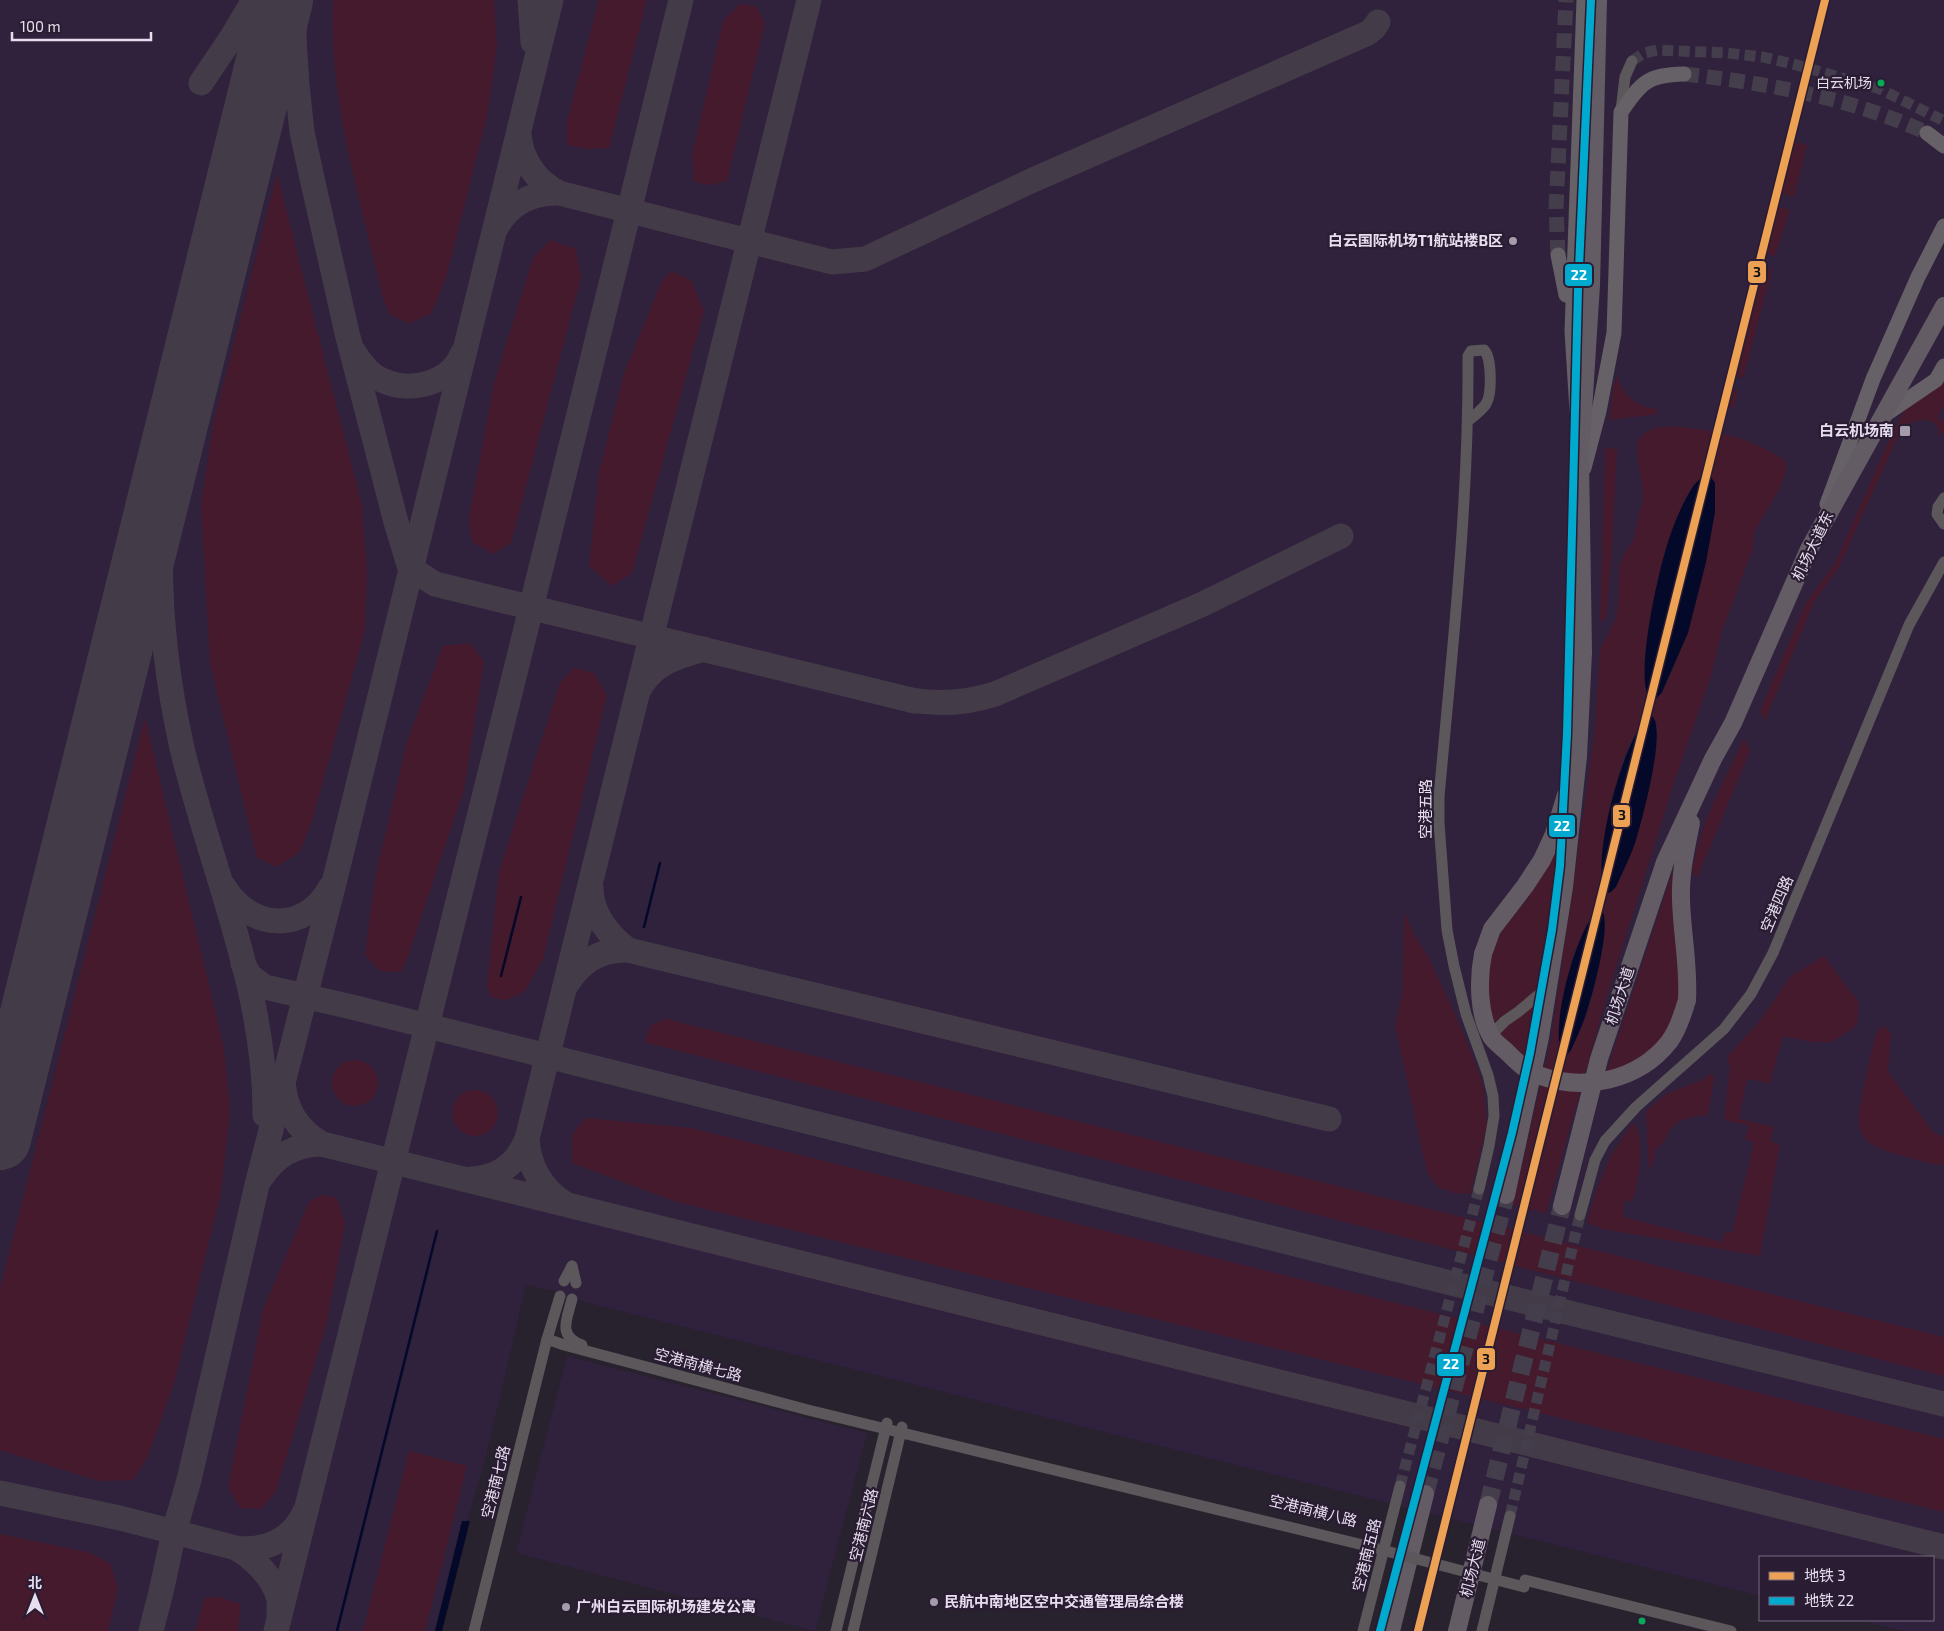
<svg xmlns="http://www.w3.org/2000/svg" width="1944" height="1631" font-family="'Exo 2','Noto Sans SC',sans-serif">
<style>
.built{fill:#30213c}
.green{fill:#451a2c;fill-rule:evenodd}
.water{fill:#040829}
.lines{fill:none;stroke-linecap:round;stroke-linejoin:round}
.stream{stroke:#040829;stroke-width:2.5}
.taxiway{stroke:#433c48;stroke-width:25}
.runway{stroke:#433c48;stroke-width:62}
.minor-tunnel{stroke:#443d4b;stroke-width:11;stroke-dasharray:11 5.5;stroke-linecap:butt}
.major-tunnel{stroke:#443d4b;stroke-width:15;stroke-dasharray:15 8;stroke-linecap:butt}
.highway-tunnel{stroke:#443d4b;stroke-width:18;stroke-dasharray:18 9;stroke-linecap:butt}
.minor{stroke:#5b575b;stroke-width:11}
.major{stroke:#666167;stroke-width:15}
.highway{stroke:#645c65;stroke-width:18}
.minor-bridge{stroke:#5b575b;stroke-width:11}
.highway-bridge{stroke:#645c65;stroke-width:18}
.metro-1-casing{stroke:#291c33;stroke-width:11}
.metro-2-casing{stroke:#291c33;stroke-width:11}
.metro-1{stroke:#eca154;stroke-width:8}
.metro-2{stroke:#00a9ce;stroke-width:8}
.bus-dot{fill:#06aa56;stroke:#291c33;stroke-width:2}
.poi-dot{fill:#a49cab;stroke:#291c33;stroke-width:2}
.labels{text-anchor:middle;stroke-width:4.5;stroke-linejoin:round;paint-order:stroke}
.bus-label{font-size:14px;fill:#e6deee;stroke:#291c33;text-anchor:end}
.poi-label{font-size:15px;font-weight:bold;fill:#e6deee;stroke:#291c33;text-anchor:end}
.street-label{font-size:15px;fill:#e6deee;stroke:#291c33}
.line-badge{stroke:#291c33;stroke-width:2}
.badge-label{font-size:14px;text-anchor:middle;font-weight:bold;fill:#fff}
.pale-badge-label{font-size:14px;text-anchor:middle;font-weight:bold;fill:#111}
</style>
<rect width="100%" height="100%" fill="#28212e"/>
<g class="built">
<path d="M0 0H1944V1631H1904L1858 1620H1933V1557H1760V1596L560 1296 554 1294 555 1291 526 1285 485 1461 434 1631H0Z"/>
<path d="M567 1356 867 1433 815 1631 516 1553Z"/>
</g>
<g class="green">
<path d="M333 0H494L497 45 488 112 446 278 431 314 409 323 390 315 383 298C361 202 328 98 333 0Z"/>
<path d="M599 0H647L609 148 587 149 567 145V120Z"/>
<path d="M740 4 756 6 765 23 727 181 709 185 694 182 692 156 723 21Z"/>
<path d="M1785 139 1807 145 1794 197 1772 191Z"/>
<path d="M277 174 362 505 367 570 365 630 312 821 300 852 277 867 257 858 210 663 201 505 213 425Z"/>
<path d="M1767 204 1790 210 1775 256 1758 251Z"/>
<path d="M550 240 576 249 581 278 511 543 493 554 472 542 469 518 494 383 533 258Z"/>
<path d="M1754 265 1772 270 1743 378 1730 375Z"/>
<path d="M671 271 691 280 704 311 632 573 612 586 589 566 599 472 624 373 661 283Z"/>
<path d="M1944 371V404L1938 417 1944 422V431L1939 437 1938 428 1934 422C1920 418 1911 420 1901 430L1839 567 1814 602 1765 721 1760 711 1805 605 1836 561 1893 431 1907 406Z"/>
<path d="M1617 375C1622 395 1636 407 1657 409V414L1609 420 1613 388Z"/>
<path d="M1728 388 1738 391 1734 408 1724 405Z"/>
<path d="M1673 426C1712 430 1754 437 1786 462 1789 482 1763 513 1755 532 1753 537 1753 543 1753 548L1722 631 1710 679 1675 780 1606 999 1546 1213 1513 1205 1551 1040 1595 732 1600 649 1615 621 1618 607 1619 566 1625 552 1633 541 1639 513 1643 503V490L1637 454V443L1643 434 1654 428ZM1703 476 1675 665 1662 692 1656 699 1681 508 1692 487ZM1648 717 1657 723V746L1650 785 1606 829C1615 792 1620 746 1648 717ZM1590 917C1593 931 1600 954 1598 967 1596 990 1581 1037 1567 1055L1559 1030 1563 1003 1572 959Z"/>
<path d="M1605 448 1617 449 1612 550 1607 611 1605 619 1600 622Z"/>
<path d="M470 643 484 662 464 790 409 954 401 972 379 971 365 955 375 878 407 742 443 646Z"/>
<path d="M574 668 594 673 607 695 543 959 525 991 507 1000 491 997 487 986 499 872 560 683Z"/>
<path d="M145 718 224 1048 230 1111 221 1193 174 1383 148 1457 133 1480 99 1481 0 1450V1289Z"/>
<path d="M1744 738 1750 751 1697 878 1692 873C1699 825 1724 782 1744 738Z"/>
<path d="M1563 826 1524 1061 1497 1031 1490 1016 1487 966 1494 946 1508 921 1526 901 1547 863Z"/>
<path d="M1678 855 1681 999 1665 1036 1642 1060 1605 1076Z"/>
<path d="M1404 911 1414 935 1428 956 1458 1021 1479 1072 1484 1092 1487 1125 1470 1194 1453 1193 1438 1187 1428 1174 1422 1150 1395 1025 1403 991Z"/>
<path d="M1824 956 1859 1003 1857 1025 1832 1042H1812L1783 1036 1770 1083 1747 1079 1739 1119 1774 1127 1770 1141 1780 1145 1760 1256 1603 1229 1587 1223 1596 1192 1610 1157 1631 1125 1634 1124C1646 1139 1639 1184 1632 1201H1624L1623 1217 1722 1242 1725 1232 1732 1233 1754 1143 1745 1139 1749 1125 1724 1120 1730 1067 1727 1057 1758 1023 1791 976Z"/>
<path d="M666 1019 1944 1337V1376L644 1042 651 1025Z"/>
<path d="M1885 1026 1891 1033 1888 1072 1934 1133 1944 1137V1165C1929 1164 1914 1159 1899 1155 1854 1143 1854 1127 1864 1086 1867 1070 1871 1054 1875 1037L1879 1029Z"/>
<circle cx="355" cy="1083" r="23"/>
<path d="M1711 1073 1714 1077 1708 1115C1696 1116 1682 1118 1673 1126 1665 1134 1669 1140 1656 1148L1652 1167 1649 1168 1646 1111 1666 1094 1702 1080Z"/>
<circle cx="475" cy="1113" r="23"/>
<path d="M586 1118 691 1128 1944 1439V1512L677 1202 572 1163V1134Z"/>
<path d="M321 1195 337 1198 345 1223 327 1323 276 1491 261 1509 240 1508 228 1487 263 1310 309 1202Z"/>
<path d="M409 1451 467 1466 425 1631H363Z"/>
<path d="M0 1534 87 1552 110 1563 118 1589 108 1631H0Z"/>
<path d="M219 1597 241 1604 238 1631H195L205 1598Z"/>
</g>
<g class="water">
<path d="M1709 474 1715 483V512L1706 562 1688 633 1662 692 1656 699 1652 701C1632 687 1658 575 1665 552 1671 531 1680 507 1692 488 1696 482 1702 476 1709 474Z"/>
<path d="M1652 716C1667 729 1642 820 1636 840 1631 856 1623 871 1616 887L1611 892 1608 893C1586 876 1625 725 1652 716Z"/>
<path d="M1601 909C1613 921 1593 993 1587 1011 1583 1024 1577 1037 1571 1050L1567 1055 1564 1056C1546 1039 1578 918 1601 909Z"/>
<path d="M462 1521H470L442 1631H435Z"/>
</g>
<g class="lines">
<g class="stream">
<path d="M644 927 660 863"/>
<path d="M501 976 521 897"/>
<path d="M337 1631 437 1231"/>
</g>
<g class="taxiway">
<path d="M295 0 294 38 297 85 302 132 312 178 347 333 396 522 410 568 435 584 915 701"/>
<path d="M530 0 533 42"/>
<path d="M201 83 232 37 254 0"/>
<path d="M519 134C521 160 536 181 559 193"/>
<path d="M496 228C509 204 532 192 559 193L832 262 865 259 1033 180 1368 33 1374 28 1378 22"/>
<path d="M354 352C361 364 370 376 384 381 411 393 451 383 462 354"/>
<path d="M173 441C168 471 163 500 161 531 158 604 166 676 182 748 211 870 266 989 265 1115"/>
<path d="M640 688C654 662 678 657 704 649"/>
<path d="M911 700C940 705 967 703 995 694L1203 604 1341 536"/>
<path d="M224 887C250 930 305 934 330 888"/>
<path d="M591 888C591 913 608 935 628 950"/>
<path d="M243 964 250 976 265 987 356 1008 1574 1314 1944 1404"/>
<path d="M567 984C581 961 601 949 628 950L1329 1119"/>
<path d="M283 1079C284 1108 297 1130 322 1144L1944 1547"/>
<path d="M527 1139C529 1166 540 1188 564 1203"/>
<path d="M261 1178C275 1156 296 1144 322 1144"/>
<path d="M471 1179C498 1178 517 1164 527 1139L809 0"/>
<path d="M0 1493 120 1518 236 1548"/>
<path d="M279 1613C279 1608 280 1601 278 1596 272 1576 253 1558 236 1548 264 1552 292 1540 304 1513"/>
<path d="M151 1631 161 1592 174 1532 189 1480 257 1185 334 883 551 0"/>
<path d="M276 1631 518 661 681 0"/>
</g>
<path class="runway" d="M0 1139 282 0"/>
<g class="minor-tunnel">
<path d="M1632 61 1644 53 1657 50 1727 53 1763 57 1797 65 1880 89 1944 121"/>
<path d="M1400 1486 1479 1189"/>
<path d="M1510 1516 1580 1215"/>
</g>
<g class="major-tunnel">
<path d="M1684 74C1766 83 1852 98 1927 133"/>
<path d="M1558 255 1556 208 1566 0"/>
</g>
<g class="highway-tunnel">
<path d="M1425 1494 1506 1195"/>
<path d="M1488 1505 1562 1206"/>
</g>
<g class="minor">
<path d="M1621 110 1625 77 1632 61"/>
<path d="M1468 421C1474 416 1481 411 1486 404 1492 395 1492 357 1484 350L1471 351 1468 356C1469 504 1452 651 1439 797V823L1447 930 1454 966 1466 1014 1488 1075 1493 1096 1494 1116 1489 1146 1479 1189"/>
<path d="M1944 498 1938 507 1937 514 1944 524"/>
<path d="M1488 1038 1505 1021 1518 1012 1548 987"/>
<path d="M1580 1215 1595 1160 1605 1141 1636 1107 1724 1029 1751 994 1773 953 1909 625 1944 562"/>
<path d="M572 1266 576 1283"/>
<path d="M564 1281 572 1266"/>
<path d="M560 1296 547 1339 564 1345 808 1410 1363 1545"/>
<path d="M572 1299C567 1319 557 1336 582 1345"/>
<path d="M1525 1580 1731 1631"/>
<path d="M474 1631 547 1339"/>
<path d="M836 1631 887 1423"/>
<path d="M853 1631 902 1427"/>
<path d="M1363 1631 1400 1486"/>
<path d="M1482 1631 1510 1516"/>
</g>
<g class="major">
<path d="M1927 133 1944 146"/>
<path d="M1558 255 1566 295"/>
<path d="M1577 411 1572 331 1584 0"/>
<path d="M1883 416 1936 380 1944 366"/>
<path d="M1584 468 1599 411 1614 333 1621 112C1642 82 1647 75 1684 74"/>
<path d="M1827 504 1873 379 1918 277 1944 226"/>
</g>
<g class="highway">
<path d="M1483 954 1492 929 1525 886 1542 860 1554 834 1566 795"/>
<path d="M1687 1000C1689 966 1682 934 1681 900 1680 873 1686 848 1691 823"/>
<path d="M1506 1195 1540 1037 1564 887 1578 756 1583 652 1580 459 1591 285 1598 0"/>
<path d="M1562 1206 1599 1059 1665 862 1713 759 1733 723 1809 549 1944 306"/>
<path d="M1391 1631 1425 1494"/>
<path d="M1457 1631 1488 1505"/>
</g>
<path class="minor-bridge" d="M1363 1545 1524 1587"/>
<path class="highway-bridge" d="M1483 954C1478 979 1478 1018 1493 1039 1497 1044 1503 1048 1507 1052 1516 1061 1526 1071 1538 1075 1584 1092 1638 1081 1669 1042 1678 1030 1683 1014 1687 1000"/>
<g class="metro-1-casing">
<path id="metro-1" d="M1418 1631 1825 0"/>
</g>
<g class="metro-2-casing">
<path id="metro-2" d="M1380 1631 1512 1133 1530 1053 1552 930 1560 866 1567 734 1578 290 1591 0"/>
</g>
<use href="#metro-1" class="metro-1"/>
<use href="#metro-2" class="metro-2"/>
</g>
<g class="bus-dot">
<circle cx="1881" cy="83" r="4.5"/>
<circle cx="1642" cy="1621" r="4.5"/>
</g>
<g class="poi-dot">
<circle cx="1513" cy="241" r="5"/>
<rect x="1899" y="425" width="12" height="12" rx="2.5"/>
<circle cx="934" cy="1602" r="5"/>
<circle cx="566" cy="1607" r="5"/>
</g>
<g class="labels">
<g class="bus-label">
<text x="1872" y="88">白云机场</text>
</g>
<g class="poi-label">
<text x="1503" y="246">白云国际机场T1航站楼B区</text>
<text x="1894" y="436">白云机场南</text>
<text x="944" y="1607" text-anchor="start">民航中南地区空中交通管理局综合楼</text>
<text x="576" y="1612" text-anchor="start">广州白云国际机场建发公寓</text>
</g>
<g class="street-label">
<text transform="translate(1813 546) rotate(-64)" y="5">机场大道东</text>
<text transform="translate(1426 809) rotate(-90)" y="5">空港五路</text>
<text transform="translate(1777 904) rotate(-67)" y="5">空港四路</text>
<text transform="translate(1620 996) rotate(-72)" y="5">机场大道</text>
<text transform="translate(698 1365) rotate(15)" y="5">空港南横七路</text>
<text transform="translate(496 1482) rotate(-76)" y="5">空港南七路</text>
<text transform="translate(1313 1511) rotate(14)" y="5">空港南横八路</text>
<text transform="translate(864 1525) rotate(-76)" y="5">空港南六路</text>
<text transform="translate(1367 1555) rotate(-76)" y="5">空港南五路</text>
<text transform="translate(1473 1568) rotate(-76)" y="5">机场大道</text>
</g>
</g>
<g class="line-badge">
<rect x="1747" y="260" width="20" height="24" rx="5" fill="#eca154"/>
<rect x="1564" y="263" width="29" height="24" rx="5" fill="#00a9ce"/>
<rect x="1612" y="804" width="19" height="24" rx="5" fill="#eca154"/>
<rect x="1548" y="814" width="28" height="24" rx="5" fill="#00a9ce"/>
<rect x="1476" y="1347" width="20" height="24" rx="5" fill="#eca154"/>
<rect x="1436" y="1353" width="29" height="24" rx="5" fill="#00a9ce"/>
</g>
<g class="badge-label">
<text x="1579" y="280">22</text>
<text x="1562" y="831">22</text>
<text x="1451" y="1369">22</text>
</g>
<g class="pale-badge-label">
<text x="1757" y="277">3</text>
<text x="1622" y="820">3</text>
<text x="1486" y="1364">3</text>
</g>
<rect x="1759" y="1556" width="175" height="65" fill="#291c33" stroke="#756a7e"/>
<rect x="1769" y="1572" width="25" height="8" fill="#eca154" stroke="#756a7e"/>
<text x="1804" y="1581" font-size="15" fill="#e6deee">地铁 3</text>
<rect x="1769" y="1597" width="25" height="8" fill="#00a9ce" stroke="#756a7e"/>
<text x="1804" y="1606" font-size="15" fill="#e6deee">地铁 22</text>
<g transform="translate(35 1596)" stroke="#291c33" stroke-width="4" paint-order="stroke">
<path d="M0-4L9 19L0 12L-9 19Z" fill="#e6deee"/>
<text y="-8" font-size="14" font-weight="bold" text-anchor="middle" fill="#e6deee">北</text>
</g>
<path d="M12 32v8h139v-8" fill="none" stroke="#e6deee" stroke-width="2.5"/>
<text x="20" y="32" font-size="15" fill="#e6deee" stroke="#291c33" stroke-width="4" paint-order="stroke">100 m</text>
</svg>
